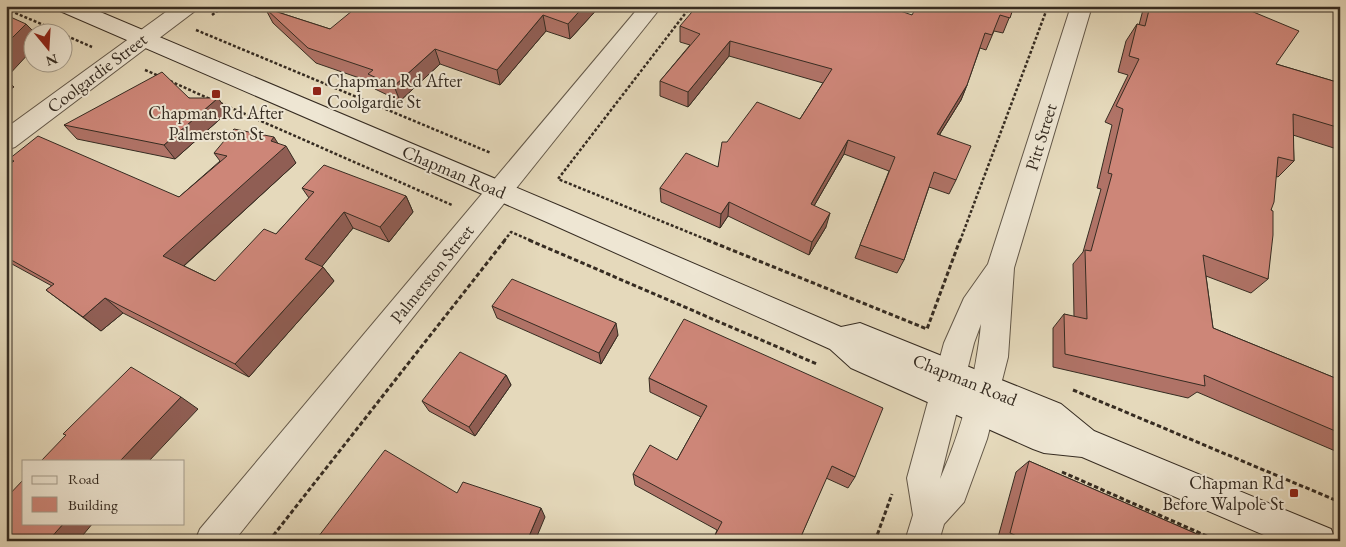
<svg xmlns="http://www.w3.org/2000/svg" width="1346" height="547" font-family="'EB Garamond',serif">
<style>
.lines{fill:none;stroke-linecap:round;stroke-linejoin:round}
.minor-casing{stroke:#625748;stroke-width:2}
.secondary-casing{stroke:#362c22;stroke-width:2}
.path-far1{stroke:#362c22;stroke-width:2.5;stroke-dasharray:3 2;stroke-linecap:butt}
.path{stroke:#362c22;stroke-width:3;stroke-dasharray:4.5 2.5;stroke-linecap:butt}
.minor{fill:#eee6d3;fill-rule:evenodd}
.secondary{fill:#eee6d3;fill-rule:evenodd}
.wall{fill:#b07367;stroke:#362c22}
.shaded-wall{fill:#905e54;stroke:#362c22}
.building{fill:#cd8678;stroke:#362c22}
.poi-dot{fill:#8f2418;stroke:#eee6d3;stroke-width:2}
.labels{text-anchor:middle;stroke-width:4;stroke-linejoin:round;paint-order:stroke}
.street-label{font-size:18px;fill:#362c22;stroke:#eee6d3}
.poi-label{font-size:18px;fill:#362c22;stroke:#eee6d3;text-anchor:start}
</style>
<rect width="100%" height="100%" fill="#e5d9bb"/>
<filter id="stains"><feTurbulence type="fractalNoise" baseFrequency=".004" numOctaves="4"/><feColorMatrix values="0 0 0 0 .2 0 0 0 0 .09 0 0 0 0 .02 0 0 0 .5 -.17"/></filter>
<radialGradient id="worn" r=".72"><stop offset=".6" stop-color="#630" stop-opacity="0"/><stop offset="1" stop-color="#630" stop-opacity=".3"/></radialGradient>
<g class="lines">
<g class="minor-casing">
<g id="minor">
<path d="M174 6H198L195 11 15 147 6 150V128Z"/>
<path d="M640 6H662L234 541H195L200 529Z"/>
<path d="M1071 6H1092L1014 268 1008 357 987 439 964 502 944 524 939 541H905L913 515 907 478 944 343 964 298 988 264ZM981 324C976 377 961 431 940 479L974 343Z"/>
</g>
</g>
<g class="secondary-casing">
<path id="secondary" d="M57 6H86L567 209 841 327 860 323 1061 404 1094 431 1331 529 1336 541H1278L1082 457 1044 453 1033 449 851 368 830 349 549 223 60 11Z"/>
</g>
<g class="path-far1">
<path d="M691 6 558 179 710 241"/>
<path d="M6 9 60 32"/>
<path d="M212 15 224 6"/>
<path d="M196 30 491 153"/>
<path d="M62 34 92 47"/>
<path d="M145 70 159 76"/>
<path d="M170 81 212 100"/>
<path d="M220 103 452 205"/>
<path d="M504 241 511 232 532 241"/>
<path d="M960 241 1048 6"/>
</g>
<g class="path">
<path d="M529 240 817 364"/>
<path d="M707 240 927 329 960 240"/>
<path d="M1073 390 1340 502"/>
<path d="M1062 472 1218 541"/>
<path d="M269 541 505 240"/>
<path d="M875 541 892 494"/>
</g>
<use href="#minor" class="minor"/>
<use href="#secondary" class="secondary"/>
</g>
<g class="wall">
<path d="M600 6 570 39 546 31 500 85 440 64 400 101 375 89 371 82 316 63 273 23 265 8 330 29Z"/>
<path d="M1014 6 1003 33 994 31 986 50 980 48 967 85 961 100 940 134 956 180 949 194 929 187 904 260 897 273 855 258 889 171 844 154 814 206 826 227 809 255 728 216 720 228 661 202 660 188 718 167 727 142 800 119 823 83 729 56 688 107 660 96V81L690 45 680 42V26L912 15Z"/>
<path d="M1144 6H1239L1276 64 1340 83V150L1293 135 1294 161 1278 177 1276 176 1271 210 1268 279 1251 293 1206 276 1213 328 1340 380V453L1197 392 1188 398 1053 367V328L1064 314 1074 317 1073 264 1083 252 1101 189 1097 188 1112 125 1105 122 1128 75 1118 72 1126 41 1137 24 1139 25Z"/>
<path d="M189 98 228 112 175 159 77 139 64 125Z"/>
<path d="M277 143 296 163 184 266 215 281 276 234 309 198 302 188 406 196 413 212 389 242 353 228 322 266 334 281 249 377 123 313 101 331 46 290 52 286 12 264 6 268V167L13 162 9 159 179 197 220 161 214 153Z"/>
<path d="M492 306 618 335 601 364 497 318Z"/>
<path d="M1340 317V325L1336 323Z"/>
<path d="M506 375 511 385 475 436 429 411 422 401Z"/>
<path d="M649 378 855 477 848 488 826 478 799 541H713L717 530 635 485 633 474 677 460 701 417 650 392Z"/>
<path d="M1029 461 1213 541H997L1016 472Z"/>
</g>
<g class="shaded-wall">
<path d="M584 6H600L570 39 568 24Z"/>
<path d="M543 15 546 31 500 85 497 70Z"/>
<path d="M26 24 34 32H32V50L6 78V44Z"/>
<path d="M730 41 729 56 688 107V92Z"/>
<path d="M435 49 440 64 400 101 394 86Z"/>
<path d="M6 79 14 87 6 92Z"/>
<path d="M967 85 961 100 931 148 937 134Z"/>
<path d="M218 98 228 112 175 159 164 145Z"/>
<path d="M274 137 282 150 286 146 296 163 178 271 163 256Z"/>
<path d="M848 140 844 154 807 218 811 204Z"/>
<path d="M406 196 413 212 389 242 380 227Z"/>
<path d="M729 202 728 216 720 228 721 214Z"/>
<path d="M344 212 353 228 316 274 305 259Z"/>
<path d="M830 213 826 227 809 255 812 242Z"/>
<path d="M6 260 12 264 6 268Z"/>
<path d="M323 267 334 281 249 377 235 364Z"/>
<path d="M105 298 123 313 101 331 83 317Z"/>
<path d="M616 323 618 335 601 364 599 353Z"/>
<path d="M506 375 511 385 475 436 469 427Z"/>
<path d="M181 397 198 409 149 461H120Z"/>
<path d="M541 508 545 517 535 541H527Z"/>
<path d="M64 523H93L78 541H48Z"/>
</g>
<g class="building">
<path d="M358 6H584L568 24 543 15 497 70 435 49 394 86 368 74 373 70 308 48 265 8 330 29Z"/>
<path d="M697 6H886L912 15 917 6H1014L1010 18 1000 15 992 35 985 33 967 85 937 134 971 146 956 180 934 172 904 260 860 245 895 157 848 140 811 204 830 213 812 242 729 202 721 214 660 188 686 153 718 167 722 142H727L757 102 800 119 832 69 730 41 688 92 660 81 700 34 680 26Z"/>
<path d="M1150 6H1239L1299 31 1276 64 1340 83V128L1293 114 1294 161 1278 157 1274 202 1271 210 1273 211V235L1268 279 1203 255 1213 328 1340 380V433L1204 375 1205 386 1065 354 1064 314 1087 319 1085 250 1091 251 1112 174 1108 173 1123 109 1116 106 1139 59 1129 56 1137 24 1145 26Z"/>
<path d="M6 15 26 24 6 44Z"/>
<path d="M162 72 189 98H218L164 145 64 125Z"/>
<path d="M234 129 274 137 271 141 286 146 163 256 215 281 264 229 276 234 314 192 302 188 324 165 406 196 380 227 344 212 305 259 323 267 235 364 105 298 83 317 46 290 54 284 6 257V167L14 161 9 159 38 136 179 197 227 156 214 153Z"/>
<path d="M512 279 616 323 599 353 492 306Z"/>
<path d="M684 319 883 408 855 477 832 466 799 541H717L713 539 722 522 633 474 650 445 677 460 707 406 649 378Z"/>
<path d="M460 352 506 375 469 427 422 401Z"/>
<path d="M131 367 181 397 120 461H41L66 435 63 434Z"/>
<path d="M385 450 457 493 463 482 541 508 527 541H315Z"/>
<path d="M1029 461 1213 541H1028L1010 533Z"/>
<path d="M24 479V523H64L48 541H6V498Z"/>
</g>
<g class="poi-dot">
<rect x="312" y="86" width="10" height="10" rx="2.5"/>
<rect x="211" y="89" width="10" height="10" rx="2.5"/>
<rect x="1289" y="488" width="10" height="10" rx="2.5"/>
</g>
<g class="labels">
<g class="street-label">
<text transform="translate(97 73) rotate(-37)" y="6">Coolgardie Street</text>
<text transform="translate(1041 137) rotate(-73)" y="6">Pitt Street</text>
<text transform="translate(454 172) rotate(23)" y="6">Chapman Road</text>
<text transform="translate(432 274) rotate(-51)" y="6">Palmerston Street</text>
<text transform="translate(965 380) rotate(22)" y="6">Chapman Road</text>
</g>
<g class="poi-label">
<text x="327" y="87">Chapman Rd After<tspan x="327" dy="21">Coolgardie St</tspan></text>
<text x="216" y="119" text-anchor="middle">Chapman Rd After<tspan x="216" dy="21">Palmerston St</tspan></text>
<text x="1284" y="489" text-anchor="end">Chapman Rd<tspan x="1284" dy="21">Before Walpole St</tspan></text>
</g>
</g>
<rect width="1346" height="547" fill="none" stroke="#e5d9bb" stroke-width="25"/>
<rect x="8" y="8" width="1331" height="532" fill="none" stroke="#362c22" stroke-width="2.5"/>
<rect x="12" y="12" width="1321" height="522" fill="none" stroke="#362c22"/>
<rect x="22" y="460" width="162" height="65" fill="#eee6d3" stroke="#a49c8c"/>
<rect x="32" y="476" width="25" height="8" fill="#eee6d3" stroke="#a49c8c"/>
<text x="68" y="484" font-size="15" fill="#362c22">Road</text>
<rect x="32" y="497" width="25" height="15" fill="#cd8678" stroke="#a49c8c"/>
<text x="68" y="510" font-size="15" fill="#362c22">Building</text>
<g transform="translate(48 48) rotate(162)"><circle r="24" fill="#eee6d3" stroke="#a49c8c"/>
<path d="M0-4L9 19L0 12L-9 19Z" fill="#8f2418"/>
<text y="-8" font-size="14" font-weight="bold" text-anchor="middle" fill="#362c22">N</text>
</g>
<rect width="100%" height="100%" filter="url(#stains)"/>
<rect width="100%" height="100%" fill="url(#worn)"/>
</svg>
